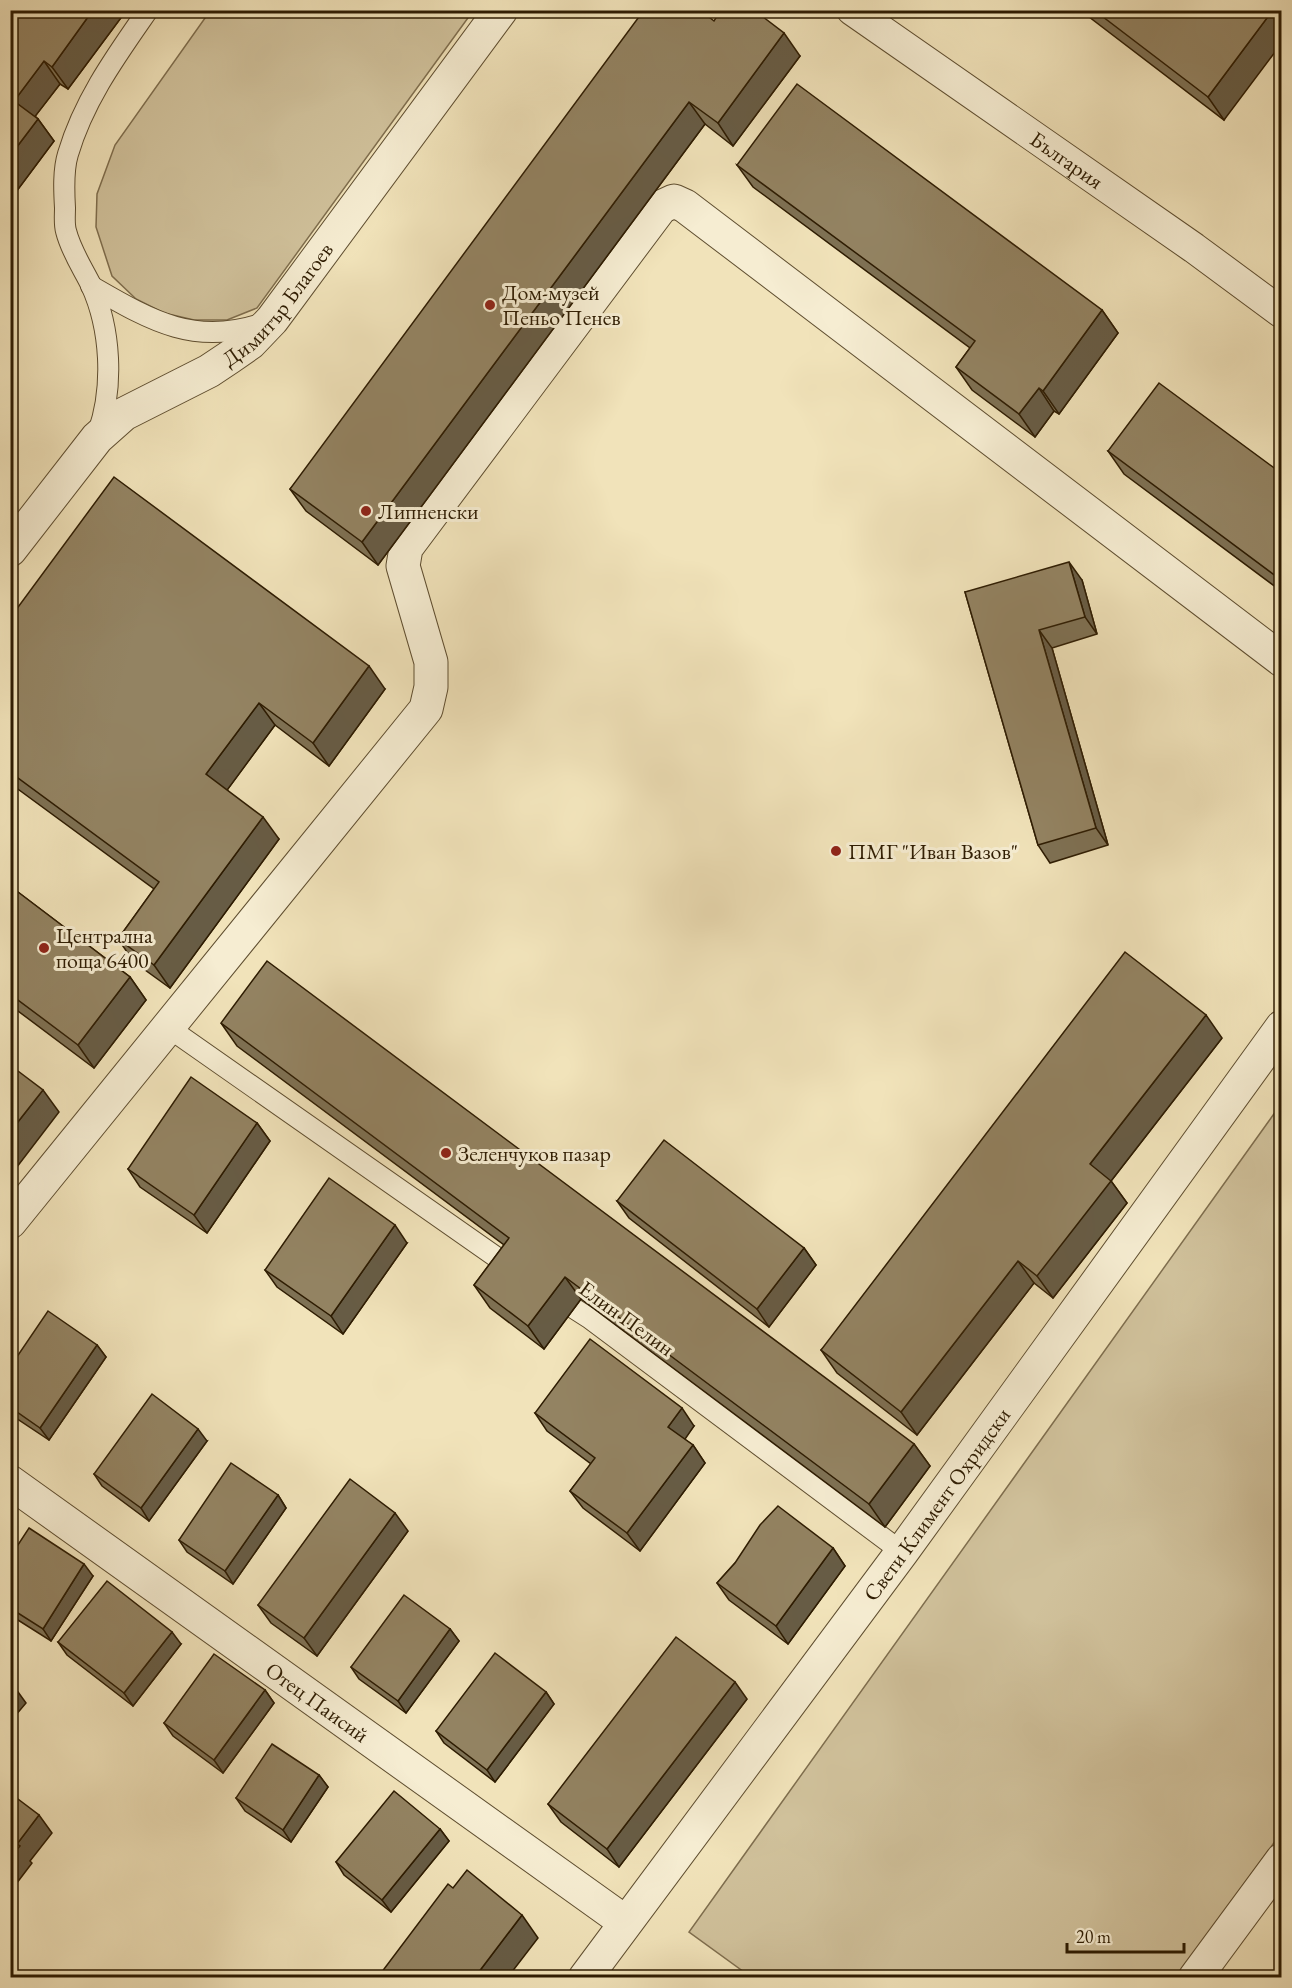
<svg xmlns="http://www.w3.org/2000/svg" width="1292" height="1988" font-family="'EB Garamond',serif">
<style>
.green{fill:#d0c19b;stroke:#7f6e4e;stroke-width:1.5}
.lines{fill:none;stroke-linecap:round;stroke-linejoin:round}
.service-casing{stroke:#5f4e30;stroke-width:22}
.pedestrian-casing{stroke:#5f4e30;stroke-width:32}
.minor-casing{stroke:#5f4e30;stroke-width:35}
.tertiary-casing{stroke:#5f4e30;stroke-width:35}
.service{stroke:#f6edd2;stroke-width:20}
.pedestrian{stroke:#f6edd2;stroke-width:30}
.minor{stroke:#f6edd2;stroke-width:33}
.tertiary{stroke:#f6edd2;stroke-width:33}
.wall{fill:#7e7154;stroke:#2e1c02;stroke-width:1.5}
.shaded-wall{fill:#675c45;stroke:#2e1c02;stroke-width:1.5}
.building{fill:#938362;stroke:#2e1c02;stroke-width:1.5}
.poi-dot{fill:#8f2418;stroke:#f6edd2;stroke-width:2}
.labels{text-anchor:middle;stroke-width:6;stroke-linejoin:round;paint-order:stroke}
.street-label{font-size:22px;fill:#2e1c02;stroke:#f6edd2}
.poi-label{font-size:22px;fill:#2e1c02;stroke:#f6edd2;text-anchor:start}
</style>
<rect width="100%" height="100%" fill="#f1e3ba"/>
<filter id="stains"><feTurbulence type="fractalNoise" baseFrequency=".00333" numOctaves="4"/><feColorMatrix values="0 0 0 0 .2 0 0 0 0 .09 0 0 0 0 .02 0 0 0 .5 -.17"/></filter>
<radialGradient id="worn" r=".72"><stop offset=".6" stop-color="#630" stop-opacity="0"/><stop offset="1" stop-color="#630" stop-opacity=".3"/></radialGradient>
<g class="green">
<path d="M210 11H473L257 308 227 320H194L164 313 136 299 112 276 96 227 97 194 115 145Z"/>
<path d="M1281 1104V1833L1177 1977H751L689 1932Z"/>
</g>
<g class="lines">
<g class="service-casing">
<g id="service">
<path d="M91 286C150 320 194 347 264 323"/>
<path d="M98 433C114 387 111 329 91 285 82 267 71 251 66 231 64 224 65 216 65 208 64 191 63 170 68 154 84 100 116 56 148 10"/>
<path d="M169 1028 516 1271"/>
<path d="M553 1295 589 1318 902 1552"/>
</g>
</g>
<g class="pedestrian-casing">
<g id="pedestrian">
<path id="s1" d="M852 10 1194 248 1282 313"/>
</g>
</g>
<g class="minor-casing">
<g id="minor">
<path d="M10 1222 426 709 431 687V662L403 566 406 548 661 207 674 201 685 206 1282 660"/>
<path id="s2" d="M10 1482 625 1922"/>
<path id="s3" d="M585 1978 902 1552 1282 1027"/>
<path d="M1195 1978 1282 1860"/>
</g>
</g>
<g class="tertiary-casing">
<g id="tertiary">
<path id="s4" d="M10 550 97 438 124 414 209 371 230 357 250 343 272 320 501 10"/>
</g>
</g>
<use href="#service" class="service"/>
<use href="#pedestrian" class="pedestrian"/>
<use href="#minor" class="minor"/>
<use href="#tertiary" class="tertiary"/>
</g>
<g class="wall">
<path d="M10 10 126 11 68 89 60 84 35 116 38 119 54 141 10 200Z"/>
<path d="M1080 10H1281L1224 120Z"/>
<path d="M714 21 800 56 733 146 705 124 378 565 306 511 290 489Z"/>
<path d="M737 165 1102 310 1118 333 1059 414 1054 411 1035 437 972 390 956 367 970 348 753 187Z"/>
<path d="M1108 451 1281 473V591L1124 474Z"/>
<path d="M1082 580 1097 634 1052 648 1108 845 1050 863 1038 845 965 592Z"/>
<path d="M10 618 385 689 329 766 275 725 227 790 279 839 170 988 134 962 118 939 154 889 15 787 10 793Z"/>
<path d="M10 886 130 977 146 1000 94 1068 10 1005Z"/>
<path d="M221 1023 914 1444 930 1466 885 1527 581 1299 544 1349 490 1308 474 1285 504 1245 237 1046Z"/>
<path d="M1222 1038 1111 1181 1127 1203 1053 1298 1034 1283 917 1435 837 1373 821 1350Z"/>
<path d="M257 1123 270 1141 207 1233 140 1187 128 1169Z"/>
<path d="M617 1201 804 1248 816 1265 769 1327 629 1218Z"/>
<path d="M407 1243 343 1334 277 1287 265 1270Z"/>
<path d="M97 1345 106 1357 49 1440 10 1414V1367Z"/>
<path d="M535 1413 694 1426 684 1439 693 1445 705 1463 640 1551 583 1508 570 1491 591 1464 547 1431Z"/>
<path d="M207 1441 149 1521 102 1486 94 1474Z"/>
<path d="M278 1495 286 1508 233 1584 187 1552 179 1540Z"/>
<path d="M408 1531 317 1656 271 1623 258 1605Z"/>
<path d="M833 1548 845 1566 788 1644 729 1600 717 1583 735 1563Z"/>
<path d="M10 1557 93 1576 51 1641 10 1615Z"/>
<path d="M450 1629 459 1641 406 1713 359 1679 351 1667Z"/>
<path d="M58 1642 181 1644 133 1706 67 1655Z"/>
<path d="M265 1690 274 1703 223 1773 173 1736 164 1723Z"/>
<path d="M546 1692 554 1704 495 1782 444 1743 436 1731Z"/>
<path d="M747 1699 619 1867 561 1822 548 1804Z"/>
<path d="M319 1775 328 1787 291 1842 245 1811 236 1798Z"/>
<path d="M440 1829 449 1841 391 1912 344 1875 336 1862Z"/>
</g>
<g class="shaded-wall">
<path d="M93 10 126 11 68 89 52 67Z"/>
<path d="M1273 10H1281V44L1224 120 1208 97Z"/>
<path d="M784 33 800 56 733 146 718 123Z"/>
<path d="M44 61 60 84 30 123 14 101Z"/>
<path d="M689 102 705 124 378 565 362 542Z"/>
<path d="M38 119 54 141 10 200V156Z"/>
<path d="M1102 310 1118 333 1059 414 1043 391Z"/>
<path d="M1039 388 1054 411 1035 437 1019 414Z"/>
<path d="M1069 562 1082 580 1097 634 1085 617Z"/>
<path d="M1039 630 1052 648 1108 845 1096 828Z"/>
<path d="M369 666 385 689 329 766 313 743Z"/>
<path d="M259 703 275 725 222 797 206 774Z"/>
<path d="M10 780 15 787 10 793Z"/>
<path d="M263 817 279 839 170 988 154 965Z"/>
<path d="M130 977 146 1000 94 1068 78 1045Z"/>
<path d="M1206 1015 1222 1038 1111 1181 1127 1203 1053 1298 1037 1276 1090 1164Z"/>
<path d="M43 1090 59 1112 10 1176V1132Z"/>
<path d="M257 1123 270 1141 207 1233 194 1215Z"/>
<path d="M395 1225 407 1243 343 1334 331 1316Z"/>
<path d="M804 1248 816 1265 769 1327 757 1309Z"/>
<path d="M1018 1261 1034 1283 917 1435 901 1412Z"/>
<path d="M565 1277 581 1299 544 1349 528 1326Z"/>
<path d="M97 1345 106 1357 49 1440 40 1428Z"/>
<path d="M682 1408 694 1426 681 1445 668 1427Z"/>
<path d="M198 1429 207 1441 149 1521 141 1508Z"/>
<path d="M914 1444 930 1466 885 1527 869 1504Z"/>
<path d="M693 1445 705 1463 640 1551 627 1533Z"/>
<path d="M278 1495 286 1508 233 1584 225 1571Z"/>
<path d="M395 1513 408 1531 317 1656 304 1638Z"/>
<path d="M833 1548 845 1566 788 1644 776 1626Z"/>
<path d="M84 1564 93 1576 51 1641 43 1629Z"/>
<path d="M450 1629 459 1641 406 1713 398 1701Z"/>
<path d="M172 1632 181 1644 133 1706 124 1693Z"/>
<path d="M735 1682 747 1699 619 1867 607 1849Z"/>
<path d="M13 1685 26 1703 10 1722V1688Z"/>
<path d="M265 1690 274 1703 223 1773 214 1760Z"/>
<path d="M546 1692 554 1704 495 1782 487 1770Z"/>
<path d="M319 1775 328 1787 291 1842 283 1830Z"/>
<path d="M39 1815 52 1833 30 1861 32 1863 10 1892V1858L17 1844Z"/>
<path d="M440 1829 449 1841 391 1912 382 1900Z"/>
<path d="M522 1915 538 1938 508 1977H475Z"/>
</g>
<g class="building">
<path d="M10 10H93L52 67 44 61 14 101 38 119 10 156Z"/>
<path d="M644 10H700L714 21 721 10H754L784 33 718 123 689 102 362 542 290 489Z"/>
<path d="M1094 10H1273L1208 97Z"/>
<path d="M797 84 1102 310 1043 391 1039 388 1019 414 956 367 975 341 737 165Z"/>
<path d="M1281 133V143L1276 139Z"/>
<path d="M1159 383 1281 473V580L1108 451Z"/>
<path d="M114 477 369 666 313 743 259 703 206 774 263 817 154 965 118 939 159 882 10 772V618Z"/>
<path d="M1069 562 1085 617 1039 630 1096 828 1038 845 965 592Z"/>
<path d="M10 886 130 977 78 1045 10 994Z"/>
<path d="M1125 952 1206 1015 1090 1164 1111 1181 1037 1276 1018 1261 901 1412 821 1350Z"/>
<path d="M267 961 914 1444 869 1504 565 1277 528 1326 474 1285 509 1238 221 1023Z"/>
<path d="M10 1065 43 1090 10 1132Z"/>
<path d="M191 1077 257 1123 194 1215 128 1169Z"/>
<path d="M664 1140 804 1248 757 1309 617 1201Z"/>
<path d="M329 1178 395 1225 331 1316 265 1270Z"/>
<path d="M48 1311 97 1345 40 1428 10 1407V1367Z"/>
<path d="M590 1339 682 1408 668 1427 693 1445 627 1533 570 1491 595 1458 535 1413Z"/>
<path d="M152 1394 198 1429 141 1508 94 1474Z"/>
<path d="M231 1463 278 1495 225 1571 179 1540Z"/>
<path d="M350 1479 395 1513 304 1638 258 1605Z"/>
<path d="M778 1506 833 1548 776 1626 717 1583 735 1563 760 1525Z"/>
<path d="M29 1528 84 1564 43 1629 10 1608V1557Z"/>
<path d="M107 1581 172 1632 124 1693 58 1642Z"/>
<path d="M404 1595 450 1629 398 1701 351 1667Z"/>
<path d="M676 1637 735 1682 607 1849 548 1804Z"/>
<path d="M495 1653 546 1692 487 1770 436 1731Z"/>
<path d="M214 1654 265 1690 214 1760 164 1723Z"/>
<path d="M272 1744 319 1775 283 1830 236 1798Z"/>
<path d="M394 1791 440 1829 382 1900 336 1862Z"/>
<path d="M10 1793 39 1815 17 1844 20 1846 10 1858Z"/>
<path d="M467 1870 522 1915 475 1977H378L448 1884 453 1888Z"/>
</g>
<g class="poi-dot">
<circle cx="490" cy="305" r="6"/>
<circle cx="366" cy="511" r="6"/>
<circle cx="836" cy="851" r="6"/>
<circle cx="44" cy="948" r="6"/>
<circle cx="446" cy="1153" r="6"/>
</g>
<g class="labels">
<g class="street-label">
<text dy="8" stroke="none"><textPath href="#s1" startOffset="262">България</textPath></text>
<text dy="8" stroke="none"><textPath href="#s4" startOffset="370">Димитър Благоев</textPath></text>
<text transform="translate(627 1318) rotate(36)" y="8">Елин Пелин</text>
<text dy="8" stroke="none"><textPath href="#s3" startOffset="590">Свети Климент Охридски</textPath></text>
<text dy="8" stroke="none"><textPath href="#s2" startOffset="378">Отец Паисий</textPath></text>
</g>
<g class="poi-label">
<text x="502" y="300">Дом-музей<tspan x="502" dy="25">Пеньо Пенев</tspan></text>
<text x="378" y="519">Липненски</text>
<text x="848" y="859">ПМГ "Иван Вазов"</text>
<text x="56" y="943">Централна<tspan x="56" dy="25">поща 6400</tspan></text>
<text x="458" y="1161">Зеленчуков пазар</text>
</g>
</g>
<rect width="1292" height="1988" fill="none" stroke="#f1e3ba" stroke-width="36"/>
<rect x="12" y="12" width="1268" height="1964" fill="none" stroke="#2e1c02" stroke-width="3"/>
<rect x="18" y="18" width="1256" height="1952" fill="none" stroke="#2e1c02" stroke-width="1.5"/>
<path d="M1067 1943v9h117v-9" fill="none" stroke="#2e1c02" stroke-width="3"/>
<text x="1076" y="1943" font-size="18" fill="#2e1c02" stroke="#f6edd2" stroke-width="4.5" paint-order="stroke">20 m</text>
<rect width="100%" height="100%" filter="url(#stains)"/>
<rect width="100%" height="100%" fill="url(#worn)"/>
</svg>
